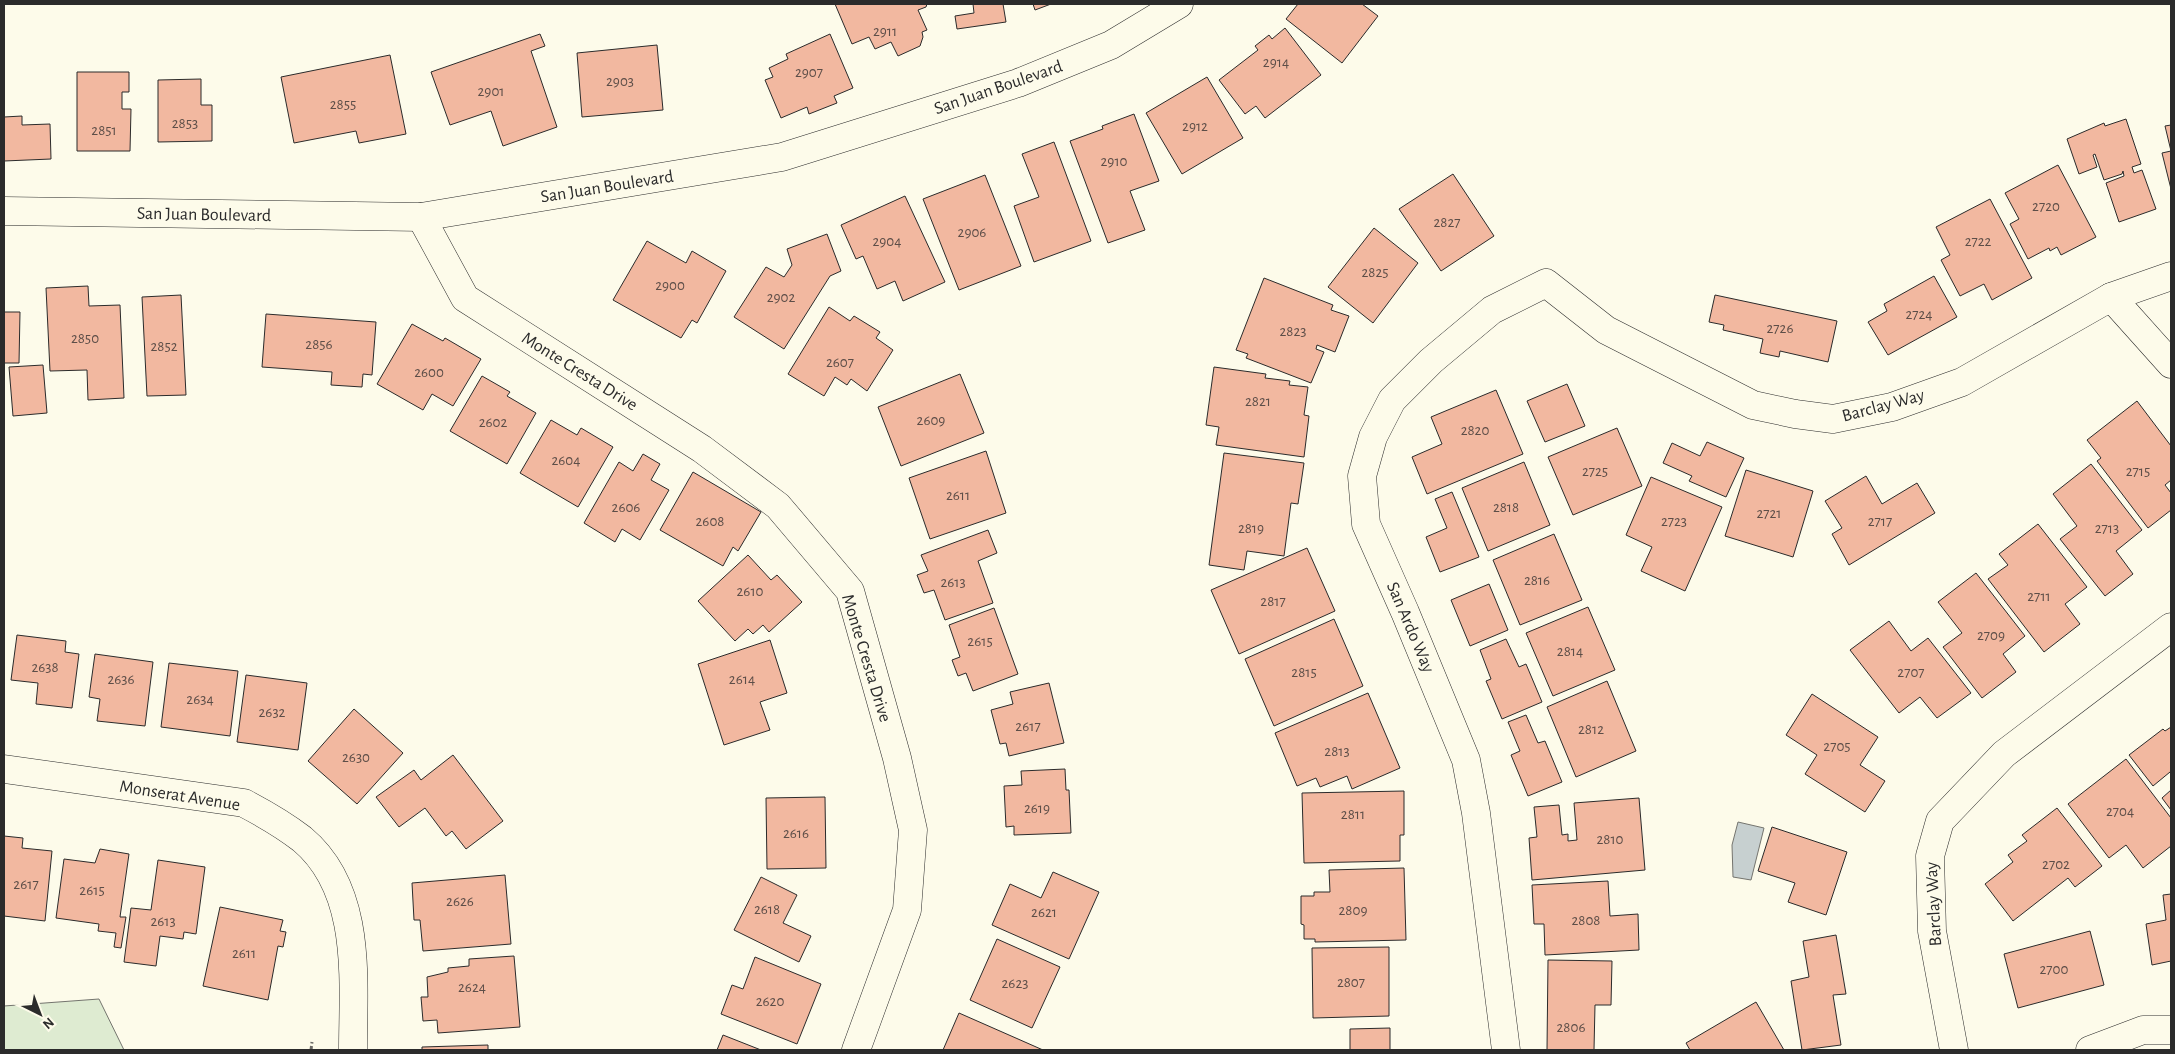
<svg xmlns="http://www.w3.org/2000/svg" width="2175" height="1054" font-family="'Alegreya Sans',sans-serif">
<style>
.green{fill:#deebd1;stroke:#74746e}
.water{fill:#c7d0d0;stroke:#74746e}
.building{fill:#f2b8a0;stroke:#2b2b2b}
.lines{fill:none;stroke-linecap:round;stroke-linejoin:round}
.minor-casing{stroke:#2b2b2b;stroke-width:29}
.path{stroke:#6a6964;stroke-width:3;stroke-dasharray:4 2.5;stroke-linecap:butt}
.minor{stroke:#fdfbea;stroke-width:28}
.labels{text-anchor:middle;stroke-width:4;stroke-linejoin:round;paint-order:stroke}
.number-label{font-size:15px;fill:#5d4e48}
.street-label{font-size:18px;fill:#2b2b2b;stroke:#fdfbea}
</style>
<rect width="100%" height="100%" fill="#fdfbea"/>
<path class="green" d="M99 999 124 1050H4V1006Z"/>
<path class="water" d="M1738 822 1764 828 1751 880 1733 877 1732 845Z"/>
<g class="building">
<path d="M835 4H927L926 7 918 10 927 30 922 32 923 37 920 46 898 56 891 42 875 49 869 37 852 44Z"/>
<path d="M973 4H1003L1006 22 957 29 955 16 974 13Z"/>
<path d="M1033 4H1051L1035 10Z"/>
<path d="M1298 4H1362L1378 16 1342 63 1286 19Z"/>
<path d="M1285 28 1321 75 1265 118 1256 106 1245 114 1219 80 1258 50 1255 46 1269 35 1272 39Z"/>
<path d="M540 34 545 46 531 51 557 127 503 146 491 111 450 125 431 72Z"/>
<path d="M830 34 853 88 834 96 837 103 809 114 807 107 781 118 765 80 773 77 769 68 788 59 786 54Z"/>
<path d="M657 45 663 110 582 117 577 53Z"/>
<path d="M390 55 406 134 359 143 356 131 294 143 281 77Z"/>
<path d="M77 72H129V92H122V109H131L130 151H77Z"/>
<path d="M1207 77 1243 138 1182 174 1146 113Z"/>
<path d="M201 79V105H212V141L158 142V80Z"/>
<path d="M1134 114 1159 181 1130 191 1145 230 1108 243 1070 141 1103 129 1102 126Z"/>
<path d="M22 116V125L50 124 51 159 4 161V117Z"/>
<path d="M2126 119 2141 164 2132 167 2134 173 2142 170 2156 209 2119 222 2106 183 2124 176 2123 171 2122 174 2104 180 2095 154 2093 155 2097 167 2079 174 2067 139 2104 123 2105 126Z"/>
<path d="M2171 125V189L2162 153 2171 151 2165 126Z"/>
<path d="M1054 142 1091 241 1034 262 1014 206 1039 197 1022 154Z"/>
<path d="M2058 165 2096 237 2061 255 2057 247 2050 251 2049 248 2028 259 2010 224 2019 219 2005 193Z"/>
<path d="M1453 174 1494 236 1441 271 1399 209Z"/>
<path d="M985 175 1021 266 959 290 923 199Z"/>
<path d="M905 196 945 282 903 301 895 281 877 289 863 256 856 259 841 225Z"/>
<path d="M1990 199 2032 278 1992 300 1984 284 1960 296 1941 260 1950 255 1936 227Z"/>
<path d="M1374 228 1418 263 1373 323 1328 287Z"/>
<path d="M827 234 841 271 830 276 784 349 734 317 766 267 784 277 792 265 787 249Z"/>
<path d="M647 241 686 263 692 251 726 271 697 323 692 320 681 338 613 300Z"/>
<path d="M1934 276 1957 317 1888 355 1868 322 1887 311 1884 304Z"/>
<path d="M1264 278 1333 305 1331 310 1349 316 1335 352 1317 345 1316 349 1324 352 1311 383 1246 358 1248 354 1236 350Z"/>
<path d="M88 286 89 306 120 305 124 398 88 400 87 370 50 371 46 288Z"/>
<path d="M181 295 186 395 147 396 142 297Z"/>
<path d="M1715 295 1837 321 1828 362 1780 351 1779 357 1760 353 1763 339 1723 330 1724 325 1709 322Z"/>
<path d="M829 307 850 321 854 316 880 332 876 338 893 350 867 391 851 379 847 385 835 377 824 396 788 374Z"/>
<path d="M4 312H20L19 363H4Z"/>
<path d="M266 314 376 322 372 375 363 374 362 387 331 385 332 372 262 367Z"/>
<path d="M412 324 443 341 445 338 481 359 453 406 432 394 423 410 377 384Z"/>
<path d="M43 365 47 413 13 416 9 367Z"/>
<path d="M1214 367 1266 374 1265 378 1290 381 1289 385 1308 387 1304 415 1309 416 1304 457 1216 445 1219 427 1206 425Z"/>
<path d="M960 374 984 433 901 466 878 407Z"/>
<path d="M482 376 510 392 507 396 536 413 507 464 450 431Z"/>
<path d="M1567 384 1585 426 1545 442 1527 401Z"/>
<path d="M1496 390 1523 454 1427 494 1412 457 1442 444 1431 417Z"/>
<path d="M2137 401 2171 446V480L2165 485 2171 493V510L2148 528 2097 461 2101 458 2087 440Z"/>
<path d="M551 420 577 435 581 428 613 447 578 507 520 473Z"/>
<path d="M1617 428 1642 486 1573 515 1548 457Z"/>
<path d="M1707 442 1744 458 1726 497 1689 481 1692 476 1663 463 1672 443 1700 456Z"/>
<path d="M986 451 1006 513 930 539 909 478Z"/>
<path d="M1224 453 1304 463 1298 504 1291 503 1284 556 1247 551 1244 570 1209 565Z"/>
<path d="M643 454 660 464 651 480 669 490 640 540 622 529 615 542 584 523 619 462 633 471Z"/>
<path d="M1524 462 1550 525 1488 551 1462 488Z"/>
<path d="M2091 464 2142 530 2116 551 2133 574 2105 596 2060 539 2077 526 2053 494Z"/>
<path d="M1746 470 1813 491 1793 557 1725 536Z"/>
<path d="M693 472 761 512 738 551 733 547 723 566 660 530Z"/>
<path d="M1866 476 1882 504 1917 483 1935 513 1849 565 1832 534 1842 528 1825 501Z"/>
<path d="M1651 477 1722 507 1685 591 1641 571 1652 547 1626 535Z"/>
<path d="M1452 492 1479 557 1440 572 1426 537 1447 528 1435 499Z"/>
<path d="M2038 524 2087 587 2065 604 2080 624 2044 652 1988 579 2008 565 1999 554Z"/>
<path d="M988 530 997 553 978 561 993 603 945 620 934 590 924 593 917 575 928 571 921 555Z"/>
<path d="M1554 534 1582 600 1520 625 1493 560Z"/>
<path d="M1307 548 1335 611 1239 654 1211 590Z"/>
<path d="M748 555 771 580 777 575 802 602 769 632 763 625 753 634 748 629 735 641 698 601Z"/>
<path d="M1976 573 2025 636 2003 654 2016 672 1982 698 1943 647 1962 633 1938 602Z"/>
<path d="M1489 584 1508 630 1470 646 1451 600Z"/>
<path d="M1588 607 1615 670 1553 696 1526 633Z"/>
<path d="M994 608 1018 674 973 691 966 673 958 676 952 660 960 657 949 625Z"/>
<path d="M1334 619 1363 686 1274 726 1245 659Z"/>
<path d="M1889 621 1911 651 1928 638 1971 693 1937 718 1920 697 1899 713 1850 650Z"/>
<path d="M17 635 66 641 65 652 79 654 72 708 36 704 38 683 11 680Z"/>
<path d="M1506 639 1519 667 1526 664 1542 702 1502 719 1486 681 1491 679 1480 650Z"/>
<path d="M770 640 787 693 760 702 770 730 724 745 698 664Z"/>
<path d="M95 654 153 662 145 726 97 721 100 699 89 697Z"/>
<path d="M169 663 238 671 230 736 161 727Z"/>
<path d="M246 675 307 683 298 750 237 742Z"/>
<path d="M1607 681 1636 751 1576 777 1547 707Z"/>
<path d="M1049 683 1064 743 1009 756 1006 743 1000 744 991 710 1013 704 1010 692Z"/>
<path d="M1368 693 1400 768 1352 789 1347 776 1320 787 1316 778 1297 786 1275 733Z"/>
<path d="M1812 694 1878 737 1860 765 1885 781 1865 812 1805 774 1817 755 1786 735Z"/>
<path d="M354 709 403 753 357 804 308 761Z"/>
<path d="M1526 715 1538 743 1545 741 1562 782 1528 796 1511 755 1520 751 1508 722Z"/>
<path d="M2171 727V774L2170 772 2153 786 2129 755 2163 729 2165 731Z"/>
<path d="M453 755 503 821 466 849 452 831 446 836 425 808 399 827 376 797 414 770 421 780Z"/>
<path d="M2126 759 2171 818V846L2143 868 2126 845 2109 858 2068 804Z"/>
<path d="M1065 769 1066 790H1069L1071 833 1014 835V826L1006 827 1004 786 1022 785 1021 771Z"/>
<path d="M2171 790V810L2162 798Z"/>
<path d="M1404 791V835H1400V861L1304 863 1302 793Z"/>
<path d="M825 797 826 868 767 869 766 798Z"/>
<path d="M1639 798 1645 870 1532 880 1529 838 1537 837 1534 807 1559 805 1562 835 1568 834V841L1577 840 1574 803Z"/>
<path d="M2057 808 2102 866 2075 887 2068 878 2013 921 1985 884 2013 862 2008 855 2027 841 2022 835Z"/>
<path d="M1772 827 1847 852 1826 915 1788 902 1795 883 1758 871Z"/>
<path d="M4 836 23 838 22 848 52 851 45 921 4 916Z"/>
<path d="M100 849 129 854 120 917H126L121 948 114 947 116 933 98 931 99 924 56 918 64 859 95 863Z"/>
<path d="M158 860 205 867 196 934 184 932 183 939 160 936 156 966 124 962 131 908 151 910Z"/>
<path d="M1404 868 1406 940 1315 942V939H1304V925L1301 924V896H1314V892H1330L1329 870Z"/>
<path d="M1053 872 1099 892 1069 959 992 925 1010 884 1041 898Z"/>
<path d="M505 875 511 944 423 951 420 920H414L412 883Z"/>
<path d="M761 877 797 895 783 923 811 936 799 962 734 930Z"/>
<path d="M1608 881 1610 916 1638 914 1639 950 1545 955 1544 924H1534L1532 885Z"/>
<path d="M2171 894V961L2152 965 2146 924 2166 920 2163 895Z"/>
<path d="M220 907 283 920 280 931 286 932 283 947 278 946 268 1000 203 986Z"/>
<path d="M2090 931 2104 985 2018 1008 2004 954Z"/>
<path d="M1836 935 1846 994 1833 995 1841 1045 1802 1050 1791 981 1809 977 1803 941Z"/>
<path d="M997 939 1060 967 1032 1028 970 1000Z"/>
<path d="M1389 947V1016L1313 1018 1312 948Z"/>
<path d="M514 956 520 1027 438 1033 437 1020 423 1021 421 997H428L427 977 448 972V968L469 966V959Z"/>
<path d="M755 957 821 984 797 1044 721 1014 732 985 743 989Z"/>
<path d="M1548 960 1612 961 1611 1005H1595L1594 1050H1547Z"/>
<path d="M1756 1002 1784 1050H1690L1686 1043Z"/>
<path d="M959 1013 1043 1050H943Z"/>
<path d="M1390 1028V1050H1350V1029Z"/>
<path d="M723 1035 761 1050H717Z"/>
<path d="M488 1045V1050H422V1047Z"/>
</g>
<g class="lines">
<g class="minor-casing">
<g id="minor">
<path d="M4 211 421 217 782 157 1018 83 1111 45 1179 4"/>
<path d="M421 217 465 298 702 449 778 506 850 591 897 758 913 830 907 910 856 1050"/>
<path d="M2111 297 2171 276"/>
<path d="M4 769 244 803C265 814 284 825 302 839 363 890 353 980 353 1050"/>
<path d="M1506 1050 1476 813 1466 760 1405 612 1366 524 1362 476 1373 437 1392 400 1431 361 1492 310 1546 283 1606 330 1753 405 1795 414 1833 419 1892 407 1962 382 2111 297 2171 364"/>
<path d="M1954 1050 1932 931 1930 856 1940 821 2004 754 2171 627"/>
<path d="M2090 1050 2143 1030H2171"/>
</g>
</g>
<path class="path" d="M311 1050 312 1042"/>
<use href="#minor" class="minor"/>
</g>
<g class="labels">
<g class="number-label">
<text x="885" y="36">2911</text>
<text x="1276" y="67">2914</text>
<text x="809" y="77">2907</text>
<text x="620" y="86">2903</text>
<text x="491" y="96">2901</text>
<text x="343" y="109">2855</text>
<text x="185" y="128">2853</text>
<text x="1195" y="131">2912</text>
<text x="104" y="135">2851</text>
<text x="1114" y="166">2910</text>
<text x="2046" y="211">2720</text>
<text x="1447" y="227">2827</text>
<text x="972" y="237">2906</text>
<text x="887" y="246">2904</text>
<text x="1978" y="246">2722</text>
<text x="1375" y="277">2825</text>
<text x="670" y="290">2900</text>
<text x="781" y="302">2902</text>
<text x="1919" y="319">2724</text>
<text x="1780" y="333">2726</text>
<text x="1293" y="336">2823</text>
<text x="85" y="343">2850</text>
<text x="319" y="349">2856</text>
<text x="164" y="351">2852</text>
<text x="840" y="367">2607</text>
<text x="429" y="377">2600</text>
<text x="1258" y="406">2821</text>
<text x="931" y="425">2609</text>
<text x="493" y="427">2602</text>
<text x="1475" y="435">2820</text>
<text x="566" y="465">2604</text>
<text x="1595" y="476">2725</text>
<text x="2138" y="476">2715</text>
<text x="958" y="500">2611</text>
<text x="626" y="512">2606</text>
<text x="1506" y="512">2818</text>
<text x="1769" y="518">2721</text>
<text x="710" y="526">2608</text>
<text x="1674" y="526">2723</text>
<text x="1880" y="526">2717</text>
<text x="1251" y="533">2819</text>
<text x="2107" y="533">2713</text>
<text x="1537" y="585">2816</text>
<text x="953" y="587">2613</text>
<text x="750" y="596">2610</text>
<text x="2039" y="601">2711</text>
<text x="1273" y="606">2817</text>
<text x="1991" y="640">2709</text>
<text x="980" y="646">2615</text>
<text x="1570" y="656">2814</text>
<text x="45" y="672">2638</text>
<text x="1304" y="677">2815</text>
<text x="1911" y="677">2707</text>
<text x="121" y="684">2636</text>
<text x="742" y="684">2614</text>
<text x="200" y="704">2634</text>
<text x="272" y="717">2632</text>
<text x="1028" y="731">2617</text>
<text x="1591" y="734">2812</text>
<text x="1837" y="751">2705</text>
<text x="1337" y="756">2813</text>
<text x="356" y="762">2630</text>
<text x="1037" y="813">2619</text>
<text x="2120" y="816">2704</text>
<text x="1353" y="819">2811</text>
<text x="796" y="838">2616</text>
<text x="1610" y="844">2810</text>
<text x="2056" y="869">2702</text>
<text x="26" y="889">2617</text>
<text x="92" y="895">2615</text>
<text x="460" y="906">2626</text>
<text x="767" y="914">2618</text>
<text x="1353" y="915">2809</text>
<text x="1044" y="917">2621</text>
<text x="1586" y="925">2808</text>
<text x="163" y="926">2613</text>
<text x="244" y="958">2611</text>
<text x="2054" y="974">2700</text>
<text x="1351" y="987">2807</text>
<text x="1015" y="988">2623</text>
<text x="472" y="992">2624</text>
<text x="770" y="1006">2620</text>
<text x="1571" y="1032">2806</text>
</g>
<g class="street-label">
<text transform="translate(998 87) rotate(-19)" y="6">San Juan Boulevard</text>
<text transform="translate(607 186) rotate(-9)" y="6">San Juan Boulevard</text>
<text transform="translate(204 214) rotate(1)" y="6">San Juan Boulevard</text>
<text transform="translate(580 371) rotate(32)" y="6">Monte Cresta Drive</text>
<text transform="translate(1883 405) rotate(-15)" y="6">Barclay Way</text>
<text transform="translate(1411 627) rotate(67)" y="6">San Ardo Way</text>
<text transform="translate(867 658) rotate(73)" y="6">Monte Cresta Drive</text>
<text transform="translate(180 795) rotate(9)" y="6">Monserat Avenue</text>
<text transform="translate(1933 904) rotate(-93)" y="6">Barclay Way</text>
</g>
</g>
<rect width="2175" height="1054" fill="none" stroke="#2b2b2b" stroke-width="10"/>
<g transform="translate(40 1014) rotate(138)" stroke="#fdfbea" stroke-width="4" paint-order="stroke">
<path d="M0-4L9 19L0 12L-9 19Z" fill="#2b2b2b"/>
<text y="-8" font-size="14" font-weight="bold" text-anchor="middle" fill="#2b2b2b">N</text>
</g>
</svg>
